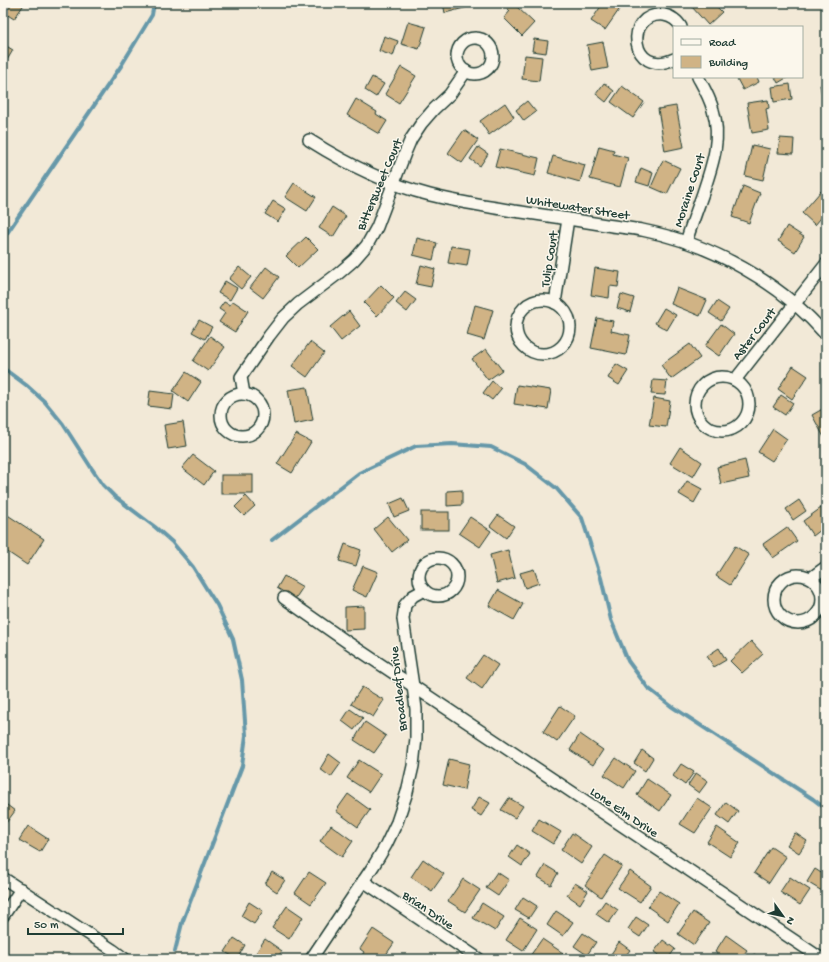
<svg xmlns="http://www.w3.org/2000/svg" width="829" height="962" font-family="'Gochi Hand',sans-serif">
<style>
.lines{fill:none;stroke-linecap:round;stroke-linejoin:round}
.stream{stroke:#6698a9;stroke-width:4}
.building{fill:#d0b385;stroke:#1f3d34}
.street-casing{stroke:#1f3d34;stroke-width:14}
.street{stroke:#fbf7ec;stroke-width:11}
.labels{text-anchor:middle;stroke-width:3;stroke-linejoin:round;paint-order:stroke}
.street-label{font-size:13px;fill:#1f3d34;stroke:#fbf7ec}
</style>
<rect width="100%" height="100%" fill="#f2e9d7"/>
<filter id="ink" filterUnits="userSpaceOnUse"><feTurbulence type="fractalNoise" baseFrequency=".025" numOctaves="2"/><feDisplacementMap in="SourceGraphic" scale="8" xChannelSelector="R" yChannelSelector="G"/><feConvolveMatrix kernelMatrix="1 2 1 2 8 2 1 2 1" color-interpolation-filters="sRGB"/></filter>
<g filter="url(#ink)">
<g class="lines">
<g class="stream">
<path d="M3 239 121 66 152 15 154 3"/>
<path d="M3 368 26 385 45 402 63 424 92 469 103 485 114 496 155 527 172 542 193 567 206 588 217 605 233 639 242 680 246 735 242 766 182 923 175 951"/>
<path d="M272 540 359 473 416 446 452 444 491 447 525 464 556 488 582 518 601 578 611 620 628 661 648 688 671 706 813 799 826 809"/>
</g>
</g>
<g class="building">
<path d="M3 3H25L14 19 3 12Z"/>
<path d="M443 3H467L468 7 445 13Z"/>
<path d="M502 3H521L517 7 534 23 522 36 504 18 510 11Z"/>
<path d="M603 3H615L621 7 605 30 591 21Z"/>
<path d="M697 3H713L722 12 708 25 692 7Z"/>
<path d="M408 22 426 27 419 49 401 44Z"/>
<path d="M384 36 398 41 393 56 379 51Z"/>
<path d="M534 39 548 41 546 53 532 51Z"/>
<path d="M603 42 608 68 592 71 587 45Z"/>
<path d="M3 44 13 50 3 67Z"/>
<path d="M525 55 542 57 539 81 522 79Z"/>
<path d="M401 67 416 76 399 103 385 94Z"/>
<path d="M372 77 384 84 376 97 365 90Z"/>
<path d="M736 77H757L759 82 743 90Z"/>
<path d="M775 77H788L778 83Z"/>
<path d="M604 83 614 91 606 102 596 94Z"/>
<path d="M790 84 792 99 774 102 772 87Z"/>
<path d="M826 84V112H825L820 85Z"/>
<path d="M622 86 644 102 633 118 611 102Z"/>
<path d="M356 99 377 112 376 114 387 121 379 134 347 115Z"/>
<path d="M768 100 769 108 766 109 769 130 752 133 747 103Z"/>
<path d="M527 101 536 112 524 121 516 110Z"/>
<path d="M505 103 514 117 489 135 480 121Z"/>
<path d="M676 106 684 147 665 151 658 109Z"/>
<path d="M464 130 478 140 462 163 448 153Z"/>
<path d="M780 138 794 139 793 154 778 153Z"/>
<path d="M752 145 770 149 763 180 745 176Z"/>
<path d="M599 146 614 150 613 154 628 158 620 187 590 179Z"/>
<path d="M478 147 488 154 480 166 470 159Z"/>
<path d="M500 149 539 158 535 176 495 167Z"/>
<path d="M553 156 585 165 580 182 548 173Z"/>
<path d="M663 160 680 168 667 194 651 187Z"/>
<path d="M641 168 653 173 649 186 636 182Z"/>
<path d="M294 183 316 197 307 211 285 197Z"/>
<path d="M743 186 760 193 749 223 732 217Z"/>
<path d="M821 191 826 195V212L815 225 802 213Z"/>
<path d="M273 201 286 209 278 222 265 214Z"/>
<path d="M332 207 346 216 333 237 319 228Z"/>
<path d="M787 226 804 237 795 252 778 241Z"/>
<path d="M306 237 318 249 298 268 286 256Z"/>
<path d="M417 238 437 243 433 260 413 255Z"/>
<path d="M451 246 470 249 467 266 448 263Z"/>
<path d="M421 265 435 269 431 287 416 284Z"/>
<path d="M239 267 251 277 241 289 229 279Z"/>
<path d="M266 267 279 277 263 298 250 288Z"/>
<path d="M595 268 620 272 618 287 610 286 609 298 591 295Z"/>
<path d="M225 281 237 288 230 300 218 293Z"/>
<path d="M381 285 394 298 377 316 364 303Z"/>
<path d="M677 288 707 300 700 316 671 304Z"/>
<path d="M405 292 416 300 407 312 396 303Z"/>
<path d="M621 294 634 298 630 312 617 308Z"/>
<path d="M233 301 248 311 235 332 219 322 225 313 219 309 224 302 230 305Z"/>
<path d="M717 301 729 309 721 321 709 313Z"/>
<path d="M475 305 493 310 484 340 467 335Z"/>
<path d="M664 308 676 315 667 330 655 323Z"/>
<path d="M349 311 360 326 341 341 330 327Z"/>
<path d="M597 318 613 321 611 331 630 335 626 355 591 348Z"/>
<path d="M199 320 212 327 205 339 192 332Z"/>
<path d="M721 324 734 334 719 356 705 346Z"/>
<path d="M210 336 225 347 208 371 193 361Z"/>
<path d="M310 342 324 353 307 377 292 366Z"/>
<path d="M690 344 700 358 671 379 661 365Z"/>
<path d="M486 349 502 370 488 380 472 359Z"/>
<path d="M616 364 628 371 619 385 608 378Z"/>
<path d="M793 366 808 376 792 399 778 389Z"/>
<path d="M186 372 201 382 188 402 173 391Z"/>
<path d="M653 380 667 381 665 395 651 394Z"/>
<path d="M492 381 501 389 492 400 483 393Z"/>
<path d="M517 385 551 390 548 409 514 404Z"/>
<path d="M307 387 313 420 294 424 288 390Z"/>
<path d="M150 391 174 394 172 409 148 406Z"/>
<path d="M781 395 793 403 785 415 773 407Z"/>
<path d="M654 398 670 401 666 427 649 425Z"/>
<path d="M826 407V439H825L812 415Z"/>
<path d="M183 422 187 446 168 449 164 425Z"/>
<path d="M773 429 787 439 772 461 758 452Z"/>
<path d="M296 434 311 442 292 473 277 464Z"/>
<path d="M680 447 702 462 693 477 670 463Z"/>
<path d="M193 455 214 471 204 485 182 468Z"/>
<path d="M745 460 749 478 721 484 717 467Z"/>
<rect x="221" y="475" width="32" height="19"/>
<path d="M826 477V486L822 479Z"/>
<path d="M687 481 702 489 694 503 679 494Z"/>
<path d="M462 490V505L447 506V491Z"/>
<path d="M246 496 255 506 244 516 235 507Z"/>
<path d="M403 498 409 511 394 517 389 504Z"/>
<path d="M799 500 806 511 793 520 786 509Z"/>
<path d="M821 508 826 514V526L813 536 803 521Z"/>
<path d="M3 512 44 539 27 565 3 549Z"/>
<rect x="421" y="512" width="28" height="18"/>
<path d="M498 515 514 526 506 538 490 526Z"/>
<path d="M388 517 407 540 392 552 374 529Z"/>
<path d="M470 517 491 531 480 547 459 533Z"/>
<path d="M787 527 797 541 773 558 763 544Z"/>
<path d="M345 544 361 550 356 566 339 561Z"/>
<path d="M735 546 749 555 730 585 716 576Z"/>
<path d="M508 550 515 578 497 583 490 555Z"/>
<path d="M363 566 378 572 367 597 352 590Z"/>
<path d="M534 569 539 583 525 588 520 573Z"/>
<path d="M284 576 303 587 295 599 277 588Z"/>
<path d="M498 590 523 604 514 620 489 606Z"/>
<path d="M364 606V629L345 630V607Z"/>
<path d="M751 641 763 654 742 673 730 661Z"/>
<path d="M719 648 726 660 714 667 707 656Z"/>
<path d="M483 655 498 665 482 689 467 678Z"/>
<path d="M362 687 384 700 373 717 351 704Z"/>
<path d="M560 706 575 716 557 742 543 732Z"/>
<path d="M350 709 363 718 354 730 342 721Z"/>
<path d="M365 722 386 736 374 753 354 740Z"/>
<path d="M580 734 603 750 593 765 570 750Z"/>
<path d="M642 750 653 758 645 771 634 763Z"/>
<path d="M329 754 341 763 331 777 320 769Z"/>
<path d="M616 758 635 771 624 788 604 775Z"/>
<path d="M449 759 469 764 464 790 443 785Z"/>
<path d="M359 760 381 774 369 792 347 778Z"/>
<path d="M681 764 694 772 685 785 673 776Z"/>
<path d="M696 773 708 781 699 793 688 785Z"/>
<path d="M647 779 671 795 660 811 637 795Z"/>
<path d="M348 794 370 810 358 827 336 811Z"/>
<path d="M479 797 490 803 481 816 471 810Z"/>
<path d="M509 798 523 806 515 818 501 810Z"/>
<path d="M697 798 712 808 695 833 680 824Z"/>
<path d="M3 802 15 811 6 823 3 821Z"/>
<path d="M726 802 738 811 729 824 717 815Z"/>
<path d="M539 819 561 832 553 844 532 831Z"/>
<path d="M331 825 353 841 342 857 320 841Z"/>
<path d="M28 826 48 839 40 852 19 840Z"/>
<path d="M717 827 740 843 730 857 707 842Z"/>
<path d="M572 833 592 847 581 864 561 850Z"/>
<path d="M795 833 807 841 799 853 787 845Z"/>
<path d="M517 845 530 854 522 866 509 857Z"/>
<path d="M771 847 786 857 769 883 754 873Z"/>
<path d="M605 855 622 866 601 897 585 885Z"/>
<path d="M423 859 444 874 432 891 411 877Z"/>
<path d="M545 865 558 873 551 885 538 877Z"/>
<path d="M815 869 826 876V885L822 891 807 882Z"/>
<path d="M630 871 651 886 640 902 618 888Z"/>
<path d="M272 872 285 880 277 892 265 884Z"/>
<path d="M309 872 326 883 311 904 295 893Z"/>
<path d="M497 872 509 880 498 896 486 888Z"/>
<path d="M790 877 810 890 800 905 780 892Z"/>
<path d="M463 879 480 890 465 912 448 901Z"/>
<path d="M575 883 588 891 580 904 567 895Z"/>
<path d="M659 891 679 904 668 921 648 907Z"/>
<path d="M523 897 537 906 529 918 515 910Z"/>
<path d="M605 901 618 910 609 923 596 914Z"/>
<path d="M249 902 263 911 254 924 241 916Z"/>
<path d="M482 903 504 917 495 931 473 918Z"/>
<path d="M287 906 303 917 289 939 272 928Z"/>
<path d="M556 911 573 922 563 936 547 925Z"/>
<path d="M693 912 709 923 694 945 678 934Z"/>
<path d="M636 917 648 925 640 937 628 929Z"/>
<path d="M520 918 537 929 523 951 506 940Z"/>
<path d="M373 929 394 943 383 959H360L364 952 360 949Z"/>
<path d="M583 933 596 942 587 955 574 946Z"/>
<path d="M726 935 747 950 741 959H725L715 952Z"/>
<path d="M234 938 245 945 237 959 225 952Z"/>
<path d="M265 939 282 951 276 959H252Z"/>
<path d="M542 939 563 953 559 959H535L530 956Z"/>
<path d="M663 940 675 949 668 959H664L654 952Z"/>
<path d="M619 942 630 950 623 959H619L611 954Z"/>
<path d="M70 954 78 959H67Z"/>
<path d="M754 954 761 959H751Z"/>
</g>
<g class="lines">
<g class="street-casing">
<g id="street">
<circle cx="475" cy="56" r="18"/>
<path d="M674 59C630 79 623 11 664 15 671 16 678 21 681 27"/>
<path d="M309 140C347 164 386 184 430 195 457 202 485 206 513 211 544 215 575 220 606 225 618 227 630 228 642 230 712 244 780 282 826 335"/>
<path d="M686 242C691 226 697 210 703 193 712 166 722 139 713 110 710 98 704 88 698 77"/>
<circle cx="543" cy="327" r="27"/>
<path d="M555 303 568 219"/>
<circle cx="722" cy="404" r="27"/>
<path d="M735 380 826 264"/>
<path d="M244 394 241 377 269 336 283 318 298 304 339 273 354 260 367 245 377 227 405 153 411 139 421 124 434 109 450 94 466 71"/>
<circle cx="242" cy="415" r="21"/>
<circle cx="438" cy="577" r="19"/>
<circle cx="798" cy="599" r="24"/>
<path d="M811 578 826 567"/>
<path d="M284 598 347 642 822 959"/>
<path d="M3 878 113 950 125 959"/>
<path d="M363 881 479 959"/>
<path d="M3 916 21 889"/>
<path d="M311 959 374 865 386 845 397 822 407 792 413 766 416 738V709L413 686 403 619 405 605 413 596 424 590"/>
</g>
</g>
<use href="#street" class="street"/>
</g>
</g>
<g class="labels">
<g class="street-label">
<text transform="translate(378 184) rotate(-67)" y="5">Bittersweet Court</text>
<text transform="translate(688 190) rotate(-72)" y="5">Moraine Court</text>
<text transform="translate(578 206) rotate(9)" y="5">Whitewater Street</text>
<text transform="translate(548 259) rotate(-81)" y="5">Tulip Court</text>
<text transform="translate(753 333) rotate(-52)" y="5">Aster Court</text>
<text transform="translate(397 689) rotate(-96)" y="5">Broadleaf Drive</text>
<text transform="translate(625 811) rotate(34)" y="5">Lone Elm Drive</text>
<text transform="translate(429 909) rotate(34)" y="5">Brian Drive</text>
</g>
</g>
<rect width="829" height="962" fill="none" stroke="#fbf7ec" stroke-width="16"/>
<rect x="8" y="8" width="813" height="946" fill="none" stroke="#1f3d34" stroke-width="1.5" filter="url(#ink)"/>
<rect x="673" y="26" width="130" height="52" fill="#fbf7ec" stroke="#a3ada2"/>
<rect x="681" y="39" width="20" height="6" fill="#fbf7ec" stroke="#a3ada2"/>
<text x="709" y="46" font-size="12" fill="#1f3d34">Road</text>
<rect x="681" y="56" width="20" height="12" fill="#d0b385" stroke="#a3ada2"/>
<text x="709" y="66" font-size="12" fill="#1f3d34">Building</text>
<g transform="translate(783 916) rotate(123)" stroke="#fbf7ec" stroke-width="3" paint-order="stroke">
<path d="M0-3L7 15L0 10L-7 15Z" fill="#1f3d34"/>
<text y="-6" font-size="11" font-weight="bold" text-anchor="middle" fill="#1f3d34">N</text>
</g>
<path d="M28 928v6h95v-6" fill="none" stroke="#1f3d34" stroke-width="2"/>
<text x="34" y="928" font-size="12" fill="#1f3d34" stroke="#fbf7ec" stroke-width="3" paint-order="stroke">50 m</text>
</svg>
